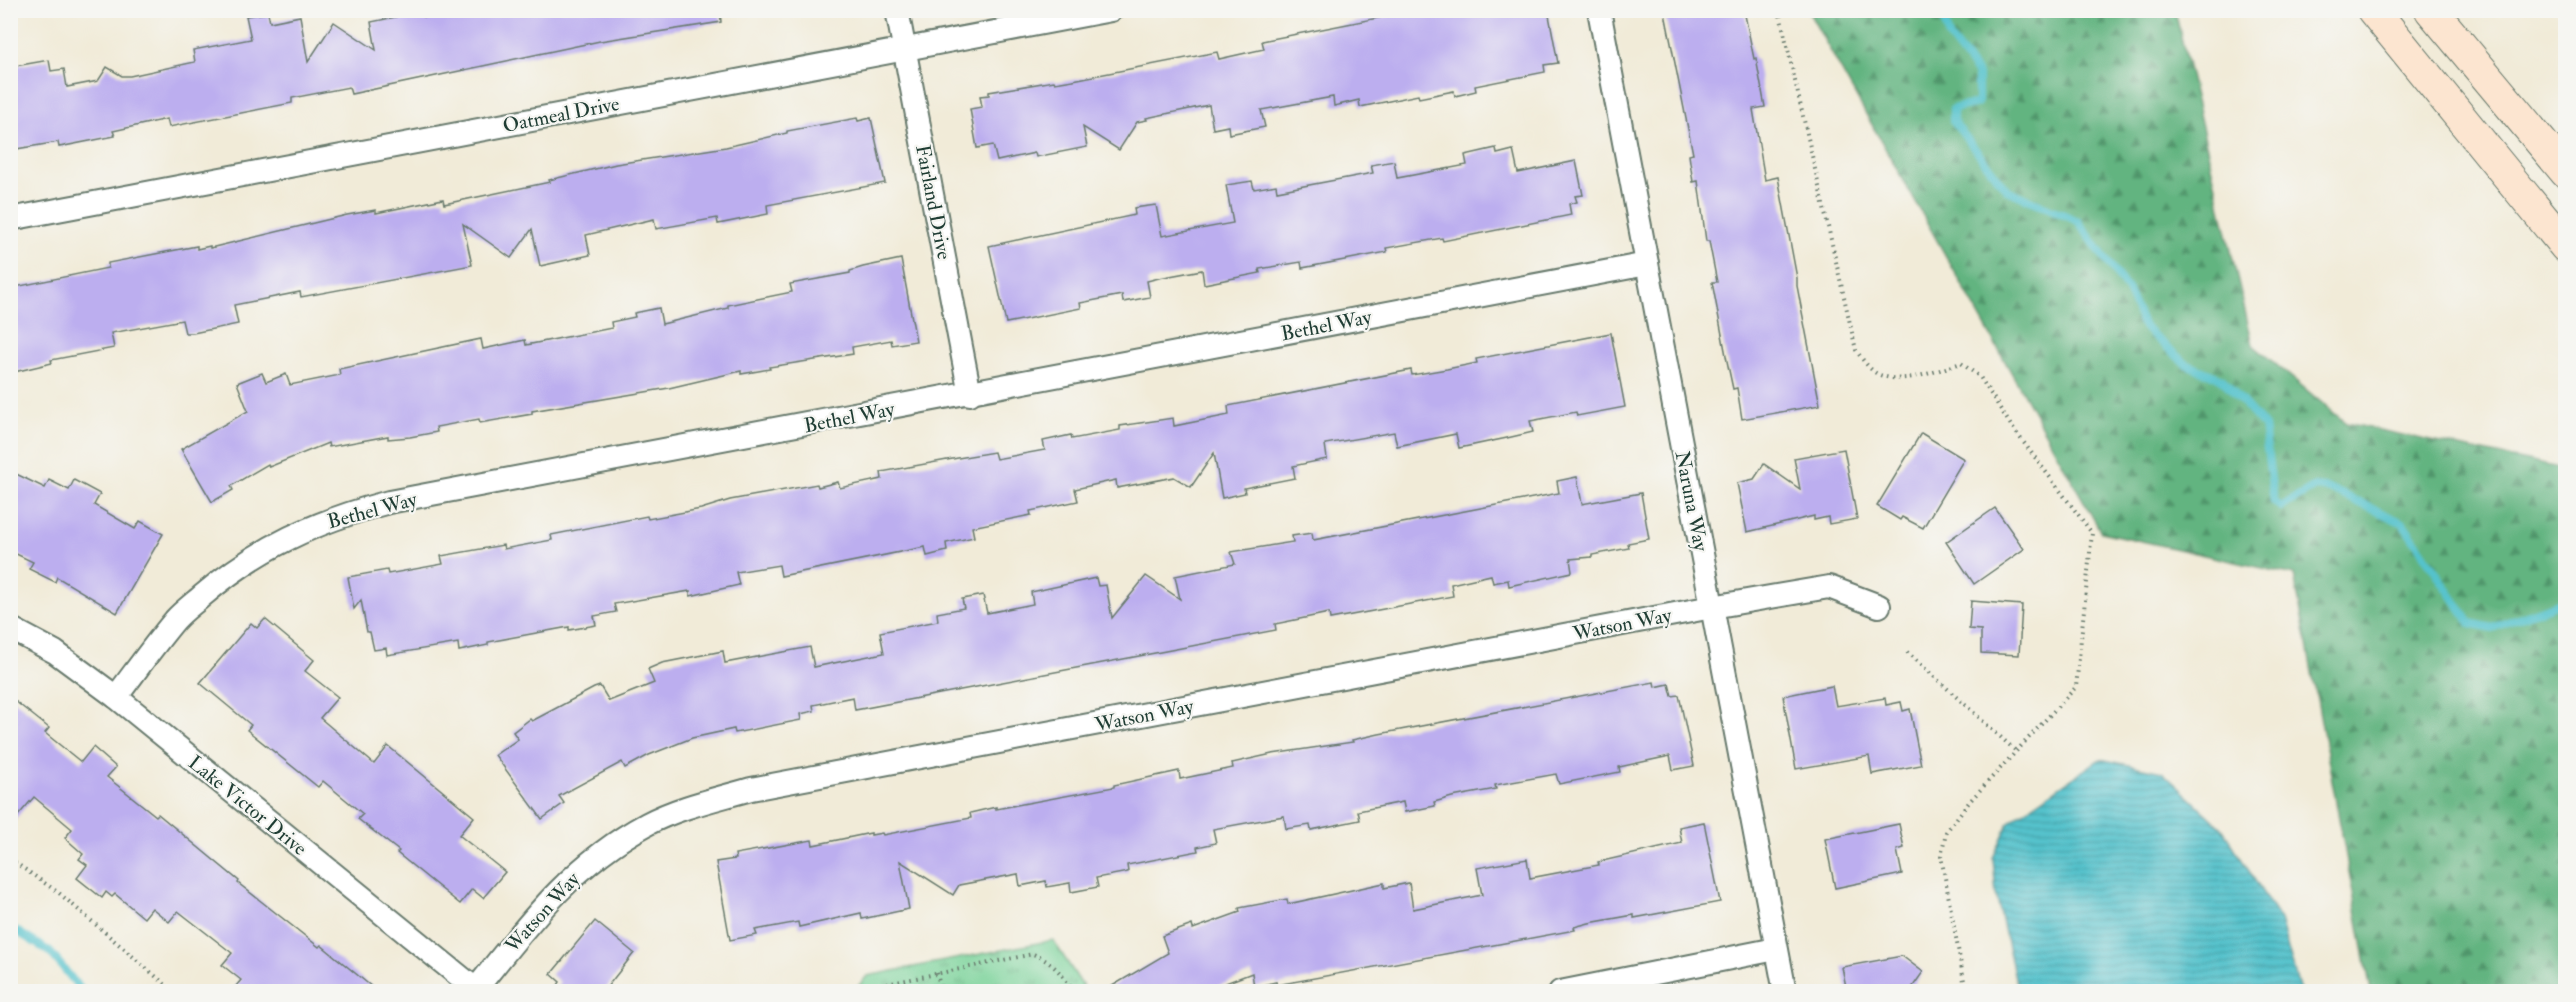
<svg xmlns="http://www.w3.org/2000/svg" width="2576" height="1002" font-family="'IM FELL Double Pica',serif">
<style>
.forest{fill:url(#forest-firs);stroke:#40785a;stroke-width:1.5}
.park{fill:url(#park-tufts);stroke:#4c8866;stroke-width:1.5}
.water{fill:url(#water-rules);stroke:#3a8080;stroke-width:1.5}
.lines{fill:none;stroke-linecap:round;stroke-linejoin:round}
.stream{stroke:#55c2cc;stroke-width:8}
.building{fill:#bcaeef}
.street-casing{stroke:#687a6d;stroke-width:26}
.secondary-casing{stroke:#687a6d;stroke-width:34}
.path{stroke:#687a6d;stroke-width:4;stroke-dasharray:1.5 4.5;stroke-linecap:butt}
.street{stroke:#fff;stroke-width:22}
.secondary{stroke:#fce5d0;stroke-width:32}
.labels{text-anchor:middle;stroke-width:4.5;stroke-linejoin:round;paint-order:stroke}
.street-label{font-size:20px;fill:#1f3d34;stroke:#f6f6f2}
</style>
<defs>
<pattern id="forest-firs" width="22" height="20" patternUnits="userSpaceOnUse" patternTransform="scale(1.5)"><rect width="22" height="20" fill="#62b480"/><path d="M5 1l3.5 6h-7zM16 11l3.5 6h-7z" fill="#50946a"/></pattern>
<pattern id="park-tufts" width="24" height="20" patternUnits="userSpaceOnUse" patternTransform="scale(1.5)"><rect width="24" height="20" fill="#78d298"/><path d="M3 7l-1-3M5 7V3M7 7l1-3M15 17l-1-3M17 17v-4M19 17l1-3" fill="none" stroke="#62ac7d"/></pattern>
<pattern id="water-rules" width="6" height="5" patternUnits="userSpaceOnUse" patternTransform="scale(1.5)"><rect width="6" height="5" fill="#55c2cc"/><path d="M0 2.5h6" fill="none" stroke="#469fa6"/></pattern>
</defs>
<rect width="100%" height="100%" fill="#f6f6f2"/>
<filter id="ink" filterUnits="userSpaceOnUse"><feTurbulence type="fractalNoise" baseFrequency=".0167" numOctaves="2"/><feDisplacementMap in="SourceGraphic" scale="12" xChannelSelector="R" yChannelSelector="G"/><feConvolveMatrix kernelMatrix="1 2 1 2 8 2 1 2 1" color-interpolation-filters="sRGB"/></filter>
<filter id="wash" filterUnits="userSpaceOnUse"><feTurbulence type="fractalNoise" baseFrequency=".008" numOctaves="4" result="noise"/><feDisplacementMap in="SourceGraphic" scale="24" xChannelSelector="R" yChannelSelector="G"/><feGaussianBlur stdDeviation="1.35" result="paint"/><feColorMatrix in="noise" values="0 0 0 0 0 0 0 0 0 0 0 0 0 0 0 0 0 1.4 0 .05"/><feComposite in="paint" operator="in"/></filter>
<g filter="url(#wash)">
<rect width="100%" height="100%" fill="#f1ebd8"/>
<path class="forest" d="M1808 11H2175L2253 345 2346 423 2565 469V991H2371L2294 575 2101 532Z"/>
<path class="park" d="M1053 940 1086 991H854L867 976Z"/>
<path class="water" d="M2100 759 2162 772 2222 828 2280 920 2300 991H2018L1996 894 1993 858 2009 822Z"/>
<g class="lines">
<g class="stream">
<path d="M1941 10 1949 37 1978 74V103L1953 109V121L2007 190 2078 221 2127 289 2144 327 2186 364 2222 379 2264 426 2274 502 2281 507 2315 487 2330 489 2403 523 2470 623 2492 628 2566 600"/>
<path d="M10 927 50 952 83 992"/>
</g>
</g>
<g id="blocks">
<g class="building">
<path d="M395 10H422L423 17 451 10H720L721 22 600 41 351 94 349 87 292 98V103L169 127 167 119 113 131 115 136 59 147 58 142 10 150V67L49 60 51 71 64 69 67 87 98 81 107 67 122 76H130L195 62 193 50 251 39 246 16 268 13 270 22 300 16 308 62 334 22 376 50 371 22 396 17Z"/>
<path d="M1418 10H1548L1558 63 1544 65 1545 72 1475 86 1476 91 1455 96 1454 91 1419 98 1418 95 1360 107 1359 100 1334 106 1333 97 1261 110 1265 127 1229 134 1228 126 1213 129 1209 105 1146 118 1147 120 1137 122 1119 150 1083 127 1087 147 1036 157 1035 153 997 161 993 145 977 148 970 109 982 107 980 96 989 95V92L1054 81 1055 83 1073 80 1217 52 1219 59 1264 49 1262 41Z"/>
<path d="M1681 10H1744L1754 59 1756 58 1765 107 1753 109 1765 180 1778 177 1797 278V286L1820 405 1742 419 1737 388 1733 389 1727 361 1712 282H1717L1709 241H1706L1698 181 1693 182 1689 155 1693 154 1665 13Z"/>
<path d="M857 118 858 121 871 118 885 183 767 205 768 214 718 224 717 218 656 229 654 219 586 235 590 255 540 266 532 229 511 258 463 224 472 265 301 297 300 292 234 305 238 324 193 333H185L182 320 111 333 114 348 51 360 52 363 10 373V288L108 268V263L197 246V249L210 246V248L347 215 376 210V213L443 199 444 204 550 182 549 180 616 164 726 147 787 133V131Z"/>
<path d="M1496 148 1497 154 1513 150 1518 173 1576 161 1583 195 1575 196 1577 202 1569 204 1571 215 1443 241 1442 238 1386 248 1387 252 1302 268 1301 262 1259 269 1260 273 1204 284 1202 270 1159 278 1147 281 1150 297 1123 302 1122 295 1080 303 1081 308 1006 323 989 246 1135 215 1134 208 1156 205 1162 236 1233 223 1226 185 1252 181 1254 189 1276 185 1277 191 1373 173 1371 165 1394 161 1397 178 1467 165 1465 155Z"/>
<path d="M901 259 916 341 892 345 891 340 852 347 853 354 769 367 770 369 741 374V371L669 388 532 411V414L480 423 479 419 436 427 437 432 410 437 388 439V436L329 447 328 443 269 467 268 464 231 486 233 490 212 502 181 449 248 411 237 383 262 373 266 382 286 374 290 385 340 375 339 369 481 339 483 349 525 340 526 345 612 328 611 322 635 317 634 313 659 308 662 324 728 308V305L792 292 790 284 850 273V271L863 267Z"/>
<path d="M1611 333 1625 407 1577 416 1576 412 1530 421 1533 432 1507 438 1459 448 1456 434 1397 446 1394 432 1325 444 1327 459 1293 466 1295 478 1244 488 1245 493 1222 498 1214 453 1191 487 1174 477 1117 488 1116 480 1075 489 1078 501 1030 511 1031 515 972 527 974 537 946 543 947 551 927 556 925 547 781 576 779 565 736 572 739 585 690 596V591L614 604 616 612 594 616 596 625 569 630V627L488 642V645L459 651 458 643 387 655 386 648 374 650 370 632H367L361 600 354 609 348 577 387 570 388 574 443 564 441 556 503 545 504 549 552 540 551 535 647 516 648 519 701 509 730 500 817 484 818 487 838 482 840 488 882 479 881 472 958 458 994 452 996 459 1045 450 1043 441 1071 435 1072 439 1120 430V426L1173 418 1174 426 1229 415 1228 406 1411 370 1412 375 1447 369 1477 363 1476 359Z"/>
<path d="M1921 433 1964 459 1923 528 1902 517 1900 520 1877 506Z"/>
<path d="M1844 449 1857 519 1829 524 1828 517 1814 520V516L1747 532 1737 483 1754 479 1764 464 1800 489 1794 458Z"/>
<path d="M10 471 45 488 49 480 69 490 74 480 100 494 94 505 135 529 140 521 163 534 117 613 57 577 55 582 29 569 33 562 10 551Z"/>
<path d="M1577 477 1582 504 1641 493 1649 539 1628 543 1629 548 1592 555V557L1570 559 1572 572 1509 586 1508 580 1493 583 1491 575 1451 584 1453 596 1330 619 1329 613 1275 624 1276 630 1155 653 855 710 853 697 813 705 814 711 800 714 801 720 735 733 734 729 692 738 649 755 625 768 622 762 559 796 564 803 542 819 495 755 518 739 513 732 530 719 532 721 594 688 600 686 609 701 654 683 648 669 662 663 723 651 725 663 810 647 814 667 884 653 880 632 938 621 937 613 964 608 962 599 983 595 987 613 1033 604 1031 592 1096 578 1098 586 1106 585 1112 618 1146 576 1180 599 1175 576 1235 564 1231 552 1293 542 1292 536 1312 533 1313 540 1559 493 1557 481Z"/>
<path d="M1995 508 2024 549 1974 584 1946 542Z"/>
<path d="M1971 601 2022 605 2019 655 1981 653V630L1969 629Z"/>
<path d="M265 619 314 660 305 671 338 697 320 718 374 764 388 746 474 817 459 835 505 872 483 898 472 889 460 904 397 853 399 851 358 819 363 814 323 781 318 787 247 730 251 725 200 683 251 623 257 628Z"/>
<path d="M1654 682 1655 687 1669 684 1672 696 1679 695 1694 766 1673 770 1670 756 1619 767 1620 772 1559 784 1556 774 1495 785 1496 789 1452 797 1434 802 1435 806 1405 812 1403 802 1358 811 1360 820 1311 830 1310 825 1286 829 1284 816 1213 829 1216 843 1197 847 1198 851 1127 865 1128 872 1096 878 1098 887 1071 892 1070 883 1047 887 1046 881 1020 886 1018 874 959 885 953 895 900 861 909 909 862 919 861 913 799 927 798 922 755 930 757 935 730 940 716 862 736 859 735 854 812 840 813 845 871 833V835L882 833 883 835 971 818 970 813 996 807V809L1114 787V785L1179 771 1180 779 1233 768 1232 763 1272 754 1353 742 1352 740 1379 734Z"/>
<path d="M1832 686 1836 706 1885 698 1886 705 1901 702 1903 711 1910 709 1921 765 1872 774 1869 756 1796 769 1783 696Z"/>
<path d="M10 697 49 728 45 733 81 762 93 747 116 767 107 777 156 816 158 814 239 881 238 883 319 947 321 945 378 992H231L241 980 222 965 232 953 178 911 169 922 152 908 144 918 115 894 112 897 106 892 102 898 77 878 87 865 79 859 83 854 65 838 72 829 34 797 10 825Z"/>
<path d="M1704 822 1720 902 1634 918V915L1589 923 1574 927 1575 930 1277 985 1276 982 1254 987 1252 973 1202 992H1102L1168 953 1162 936 1192 925 1193 929 1240 912 1239 908 1287 899 1288 904 1384 883V888L1409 883 1413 909 1482 895 1477 868 1527 859 1530 878 1599 865 1598 862 1682 843 1679 827Z"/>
<path d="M1899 824 1904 848 1897 850 1902 874 1835 888 1825 839Z"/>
<path d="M595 921 634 953 603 992H554L560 982 551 974Z"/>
<path d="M1902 956 1923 972 1909 992H1847L1842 967Z"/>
</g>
</g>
</g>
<g filter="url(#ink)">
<use href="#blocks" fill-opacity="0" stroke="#687a6d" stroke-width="1.5"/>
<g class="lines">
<g class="street-casing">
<g id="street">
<path d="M897 10 970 394"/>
<path d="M1599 10 1785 992"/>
<path d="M10 219 1111 10"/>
<path d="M10 628 55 652 116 697 479 992"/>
<path d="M116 697C135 672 154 645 175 620 183 611 193 604 202 596 259 547 317 521 389 502L1647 264"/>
<path d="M476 989C527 925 572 864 647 824 679 807 717 799 751 789L1712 607 1829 587 1879 606"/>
<path d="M1560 992 1776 949"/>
</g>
</g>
<g class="secondary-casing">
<g id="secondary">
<path d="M2373 10 2566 247"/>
<path d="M2431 10 2566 172"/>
</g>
</g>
<g class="path">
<path d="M1779 10 1856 350C1863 360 1871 373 1883 376 1906 384 1939 370 1961 363L1980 377 2012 427 2092 533 2076 687 1970 801 1946 832 1941 856 1966 992"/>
<path d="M1907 652 2017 752"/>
<path d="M10 859 59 893 174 992"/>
<path d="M937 973 941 992"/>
<path d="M871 992 882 985 1033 954C1053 962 1062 974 1074 992"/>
<path d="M2011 992 2015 990"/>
</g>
<use href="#street" class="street"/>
<use href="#secondary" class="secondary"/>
</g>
</g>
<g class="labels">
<g class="street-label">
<text transform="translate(561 114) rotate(-11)" y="7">Oatmeal Drive</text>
<text transform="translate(934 202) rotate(79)" y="7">Fairland Drive</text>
<text transform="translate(1326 325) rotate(-11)" y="7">Bethel Way</text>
<text transform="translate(849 417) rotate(-11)" y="7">Bethel Way</text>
<text transform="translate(1692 501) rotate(79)" y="7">Naruna Way</text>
<text transform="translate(372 510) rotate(-15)" y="7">Bethel Way</text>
<text transform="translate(1622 624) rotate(-11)" y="7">Watson Way</text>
<text transform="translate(1144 715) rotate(-11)" y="7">Watson Way</text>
<text transform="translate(248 805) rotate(39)" y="7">Lake Victor Drive</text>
<text transform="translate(542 912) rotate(-48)" y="7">Watson Way</text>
</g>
</g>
<rect width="2576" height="1002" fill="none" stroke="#f6f6f2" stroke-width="36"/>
</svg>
